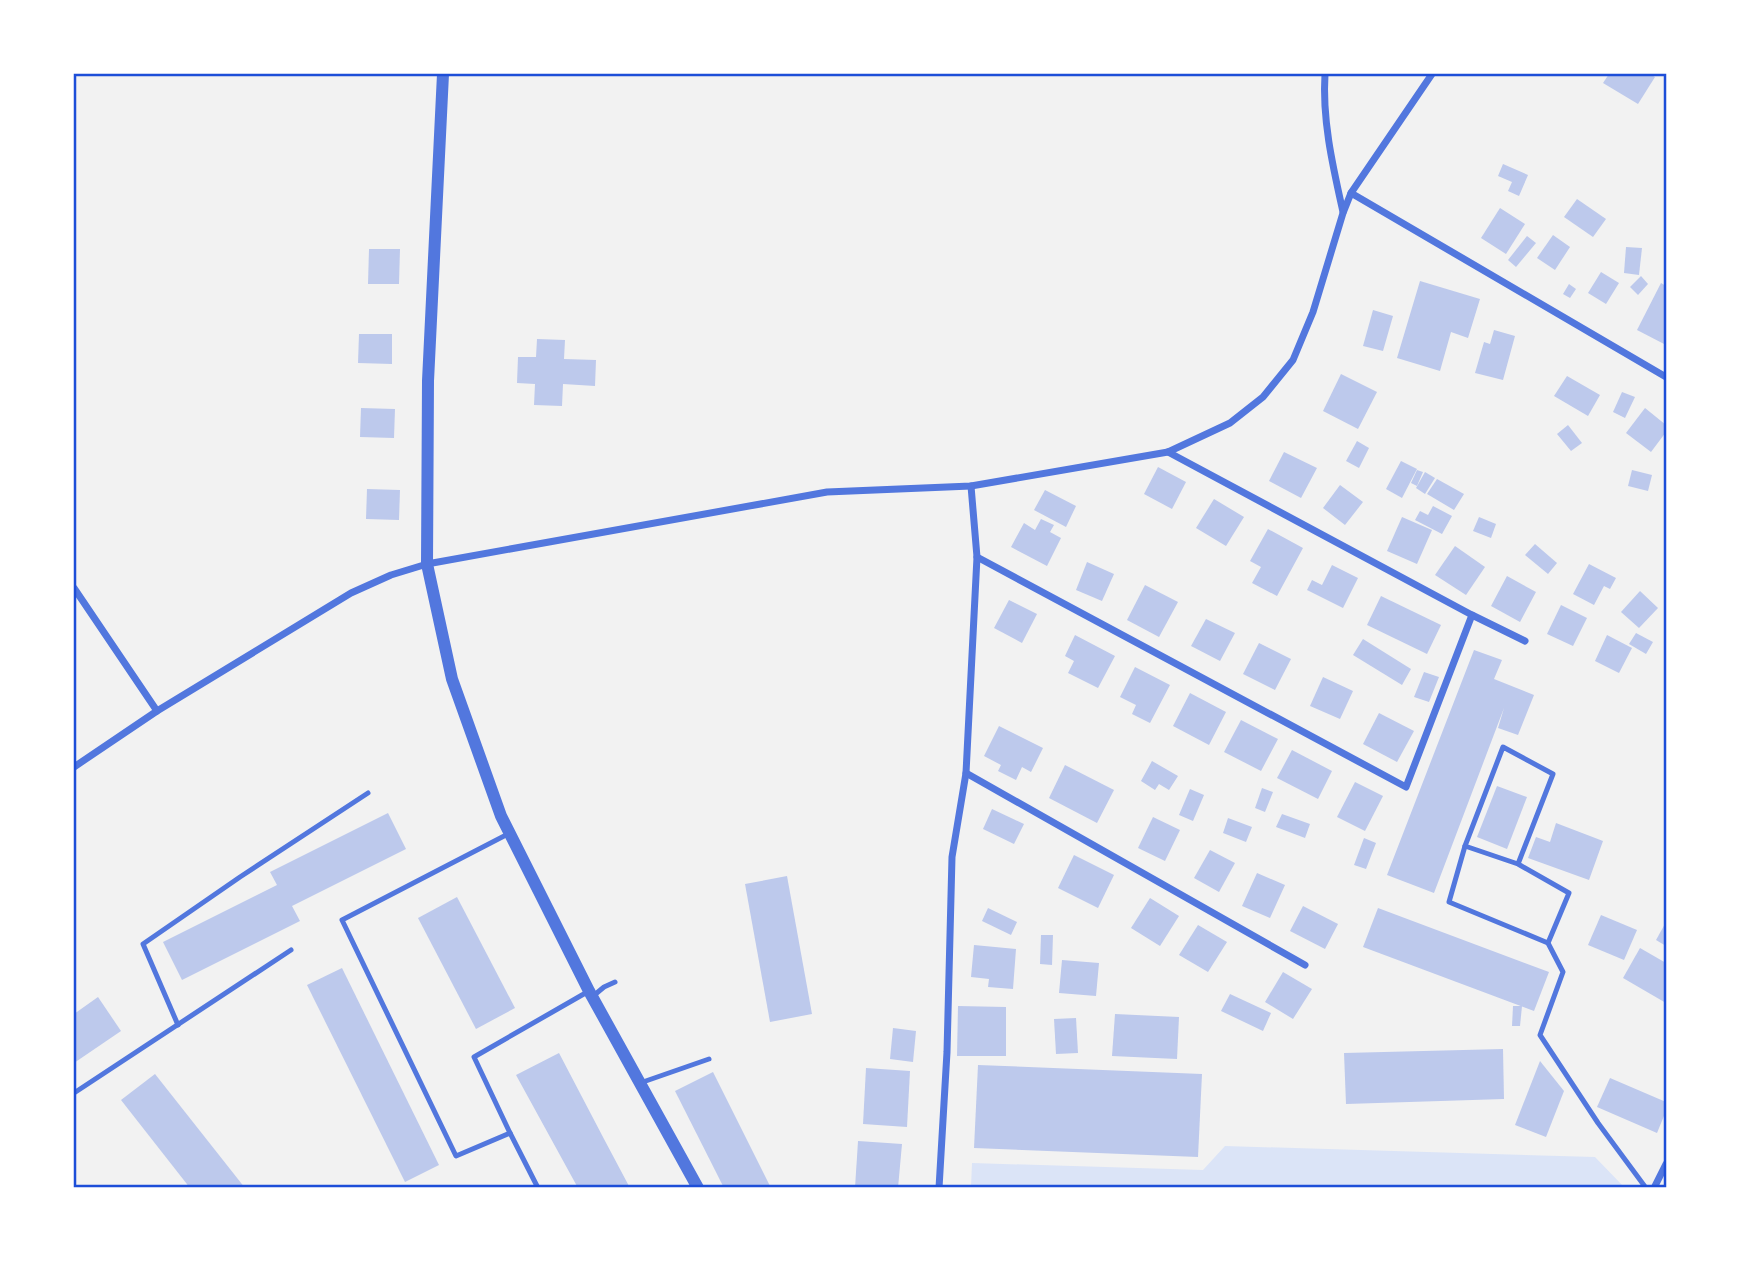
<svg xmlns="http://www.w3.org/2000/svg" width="1740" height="1261" font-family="'Golos Text',sans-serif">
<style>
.green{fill:#dbe4f7}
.building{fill:#bdc9ec}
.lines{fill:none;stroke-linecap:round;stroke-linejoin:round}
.service{stroke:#5277de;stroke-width:5}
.minor{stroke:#5277de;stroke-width:7}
.tertiary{stroke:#5277de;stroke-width:12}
.neatline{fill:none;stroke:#1d4ed8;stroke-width:2.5}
</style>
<rect width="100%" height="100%" fill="#f2f2f2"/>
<path class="green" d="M1225 1146 1595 1157 1624 1187H971L972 1163 1203 1170Z"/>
<g class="building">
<path d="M1609 74H1650L1655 77 1638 104 1603 83Z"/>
<path d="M1503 164 1528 175 1519 196 1508 191 1512 182 1498 176Z"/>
<path d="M1577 199 1606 219 1593 237 1564 217Z"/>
<path d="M1500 208 1525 224 1506 254 1481 238Z"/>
<path d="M1553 235 1570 247 1555 270 1537 258Z"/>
<path d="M1527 236 1536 243 1516 267 1508 260Z"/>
<path d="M1626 247 1642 248 1639 275 1624 273Z"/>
<path d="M369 249H400L399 284H368Z"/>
<path d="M1601 272 1619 283 1606 304 1588 293Z"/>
<path d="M1641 276 1648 284 1638 295 1630 287Z"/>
<path d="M1420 281 1480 299 1468 338 1451 332 1440 371 1397 358Z"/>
<path d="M1661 283 1666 286V345L1637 330Z"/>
<path d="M1569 284 1576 289 1570 298 1563 294Z"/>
<path d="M1373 310 1393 316 1383 351 1363 346Z"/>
<path d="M1494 330 1515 336 1503 380 1475 373 1484 342 1490 344Z"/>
<path d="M359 334H392V364L358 363Z"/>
<path d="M537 339 565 340 564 359 596 360 595 386 563 384 562 406 534 405 535 384 517 383 518 357H536Z"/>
<path d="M1341 374 1377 392 1358 429 1323 411Z"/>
<path d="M1567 376 1600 395 1588 416 1554 396Z"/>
<path d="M1622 392 1635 397 1625 418 1613 412Z"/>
<path d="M361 408 395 409 394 438 360 437Z"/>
<path d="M1645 408 1666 425V432L1651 452 1626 433Z"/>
<path d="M1568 425 1582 443 1571 451 1557 434Z"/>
<path d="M1357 441 1369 448 1359 468 1346 461Z"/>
<path d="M1284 452 1317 468 1301 498 1269 481Z"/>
<path d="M1401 461 1417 469 1402 498 1386 489Z"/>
<path d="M1158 467 1186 482 1172 509 1144 494Z"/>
<path d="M1417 470 1423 472 1417 486 1411 483Z"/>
<path d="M1632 470 1652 475 1648 491 1628 486Z"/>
<path d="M1425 472 1435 478 1425 494 1416 488Z"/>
<path d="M1437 479 1464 494 1454 510 1427 494Z"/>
<path d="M1340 485 1363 502 1345 525 1323 508Z"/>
<path d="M367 489 400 490 399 520 366 519Z"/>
<path d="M1045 490 1076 506 1066 527 1034 510Z"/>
<path d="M1214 499 1244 517 1226 546 1196 528Z"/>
<path d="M1433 506 1452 516 1442 534 1415 520 1420 511 1428 515Z"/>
<path d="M1402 517 1432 530 1417 564 1387 551Z"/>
<path d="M1479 517 1496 524 1491 538 1473 531Z"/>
<path d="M1041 519 1054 525 1050 532 1061 538 1047 566 1011 547 1024 523 1035 530Z"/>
<path d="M1268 529 1303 548 1277 596 1252 583 1261 567 1250 561Z"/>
<path d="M1535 544 1557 563 1548 574 1525 555Z"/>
<path d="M1455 546 1485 567 1466 595 1435 575Z"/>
<path d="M1087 562 1114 574 1102 601 1076 590Z"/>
<path d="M1589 564 1616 578 1610 589 1604 586 1594 605 1573 594Z"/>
<path d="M1332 565 1358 578 1343 608 1307 590 1312 580 1322 585Z"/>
<path d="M1507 576 1536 592 1520 622 1491 606Z"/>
<path d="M1145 585 1178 602 1159 637 1127 620Z"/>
<path d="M1640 591 1658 608 1639 628 1621 612Z"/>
<path d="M1381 596 1441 625 1427 654 1367 625Z"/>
<path d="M1009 600 1037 614 1022 643 994 628Z"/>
<path d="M1561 605 1587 618 1573 646 1547 634Z"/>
<path d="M1206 619 1235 633 1220 661 1191 646Z"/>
<path d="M1636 633 1653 642 1646 654 1629 644Z"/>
<path d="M1075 635 1115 656 1098 688 1068 673 1074 661 1065 656Z"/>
<path d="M1607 635 1632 648 1619 673 1595 661Z"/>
<path d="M1363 639 1411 669 1402 685 1353 655Z"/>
<path d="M1259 643 1291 659 1275 690 1243 674Z"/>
<path d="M1474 650 1502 660 1494 679 1534 695 1518 735 1498 728 1504 708 1434 893 1387 875Z"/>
<path d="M1135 667 1170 685 1150 723 1132 714 1136 705 1120 697Z"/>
<path d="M1424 672 1439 677 1429 702 1414 697Z"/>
<path d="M1323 677 1353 691 1340 719 1310 706Z"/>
<path d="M1190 693 1226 712 1209 745 1173 726Z"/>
<path d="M1379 713 1414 731 1397 762 1363 744Z"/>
<path d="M1241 720 1278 739 1261 771 1224 752Z"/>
<path d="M999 726 1043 748 1031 772 1022 767 1016 780 998 771 1001 765 984 756Z"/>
<path d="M1292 750 1332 771 1318 799 1277 778Z"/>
<path d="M1152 761 1178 776 1169 790 1159 784 1155 790 1141 781Z"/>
<path d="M1065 765 1114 790 1097 823 1049 798Z"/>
<path d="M1355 782 1383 796 1365 831 1337 817Z"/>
<path d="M1497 786 1527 797 1507 849 1477 837Z"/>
<path d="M1262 788 1273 792 1265 812 1255 808Z"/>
<path d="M1190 789 1204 795 1193 821 1179 815Z"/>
<path d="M992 809 1024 824 1014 844 983 829Z"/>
<path d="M388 813 406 849 292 906 300 921 182 980 163 942 277 885 270 872Z"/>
<path d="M1282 814 1310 824 1305 838 1276 827Z"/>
<path d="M1153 817 1180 830 1165 861 1138 848Z"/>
<path d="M1228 818 1252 827 1246 842 1223 833Z"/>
<path d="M1556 823 1603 841 1589 880 1528 858 1536 837 1550 842Z"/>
<path d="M1364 838 1376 843 1366 869 1354 865Z"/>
<path d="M1210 850 1235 863 1219 892 1194 878Z"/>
<path d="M1074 855 1114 875 1098 908 1058 888Z"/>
<path d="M1257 873 1285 885 1270 918 1242 906Z"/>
<path d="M787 876 812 1014 770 1022 745 884Z"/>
<path d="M457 897 515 1008 476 1029 418 918Z"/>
<path d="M1150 898 1179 916 1160 946 1131 928Z"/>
<path d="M1303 906 1338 924 1325 949 1290 931Z"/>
<path d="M988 908 1017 922 1011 935 982 921Z"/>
<path d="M1378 908 1549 972 1534 1011 1363 947Z"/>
<path d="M1601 915 1637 930 1624 960 1588 945Z"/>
<path d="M1666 922V946L1656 940Z"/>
<path d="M1198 925 1227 942 1208 972 1179 955Z"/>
<path d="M1041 935H1053L1052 965 1040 964Z"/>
<path d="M974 945 1016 949 1013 989 988 987 989 979 971 977Z"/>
<path d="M1640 948 1666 963V1003L1623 978Z"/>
<path d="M1062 960 1099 963 1096 996 1059 993Z"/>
<path d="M342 968 439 1165 405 1182 307 985Z"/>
<path d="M1283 972 1312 989 1293 1019 1265 1002Z"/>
<path d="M1230 994 1271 1013 1263 1031 1221 1011Z"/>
<path d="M98 997 121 1031 74 1063V1014Z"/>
<path d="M958 1006 1006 1007V1056H957Z"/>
<path d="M1513 1006H1522L1520 1026H1512Z"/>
<path d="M1115 1014 1179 1017 1177 1059 1112 1056Z"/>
<path d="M1076 1018 1078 1053 1056 1054 1054 1019Z"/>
<path d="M893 1028 916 1031 913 1062 890 1059Z"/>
<path d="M1503 1049 1504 1099 1346 1104 1344 1053Z"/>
<path d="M559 1053 604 1139 630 1188H578L516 1075Z"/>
<path d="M1540 1061 1564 1091 1546 1137 1515 1125Z"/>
<path d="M978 1065 1202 1074 1198 1157 974 1148Z"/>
<path d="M866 1068 910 1071 907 1127 863 1124Z"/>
<path d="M713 1072 771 1188H724L675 1091Z"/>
<path d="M155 1074 245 1188H190L121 1100Z"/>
<path d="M1610 1078 1666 1102V1111L1657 1133 1597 1107Z"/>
<path d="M858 1141 902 1144 898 1188H855Z"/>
</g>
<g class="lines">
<g class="service">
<path d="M510 833 342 920 456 1156 510 1133 474 1057 589 991"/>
<path d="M1465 846 1449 902 1548 943"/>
<path d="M1518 864 1553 774 1503 747 1465 846 1518 864 1569 893 1548 943 1563 972 1540 1035 1598 1123 1646 1188"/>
<path d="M592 997 604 987 615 982"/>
<path d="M178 1025 143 944 240 877 368 793"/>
<path d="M640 1083 709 1059"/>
<path d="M74 1093 291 950"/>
<path d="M510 1133 538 1188"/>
</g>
<g class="minor">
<path d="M1325 74C1322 120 1333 167 1343 212"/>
<path d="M1351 193 1432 74"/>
<path d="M1168 452 1472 615 1525 641"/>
<path d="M977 557 1406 787 1472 615"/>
<path d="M74 588 157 711"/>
<path d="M74 767 157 711 351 593 391 575 427 564 827 492 971 486 1168 452 1230 423 1263 397 1293 360 1313 312 1343 213 1351 193 1666 377"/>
<path d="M966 773 1305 965"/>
<path d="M939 1188 947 1052 952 857 966 773 977 557 971 486"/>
<path d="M1654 1188 1666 1164"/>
</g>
<path class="tertiary" d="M443 74 428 381 427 564 452 679 501 816 589 991 698 1188"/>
</g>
<rect width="1740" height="1261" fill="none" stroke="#ffffff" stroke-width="150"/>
<rect x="75" y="75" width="1590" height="1111" class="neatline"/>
</svg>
